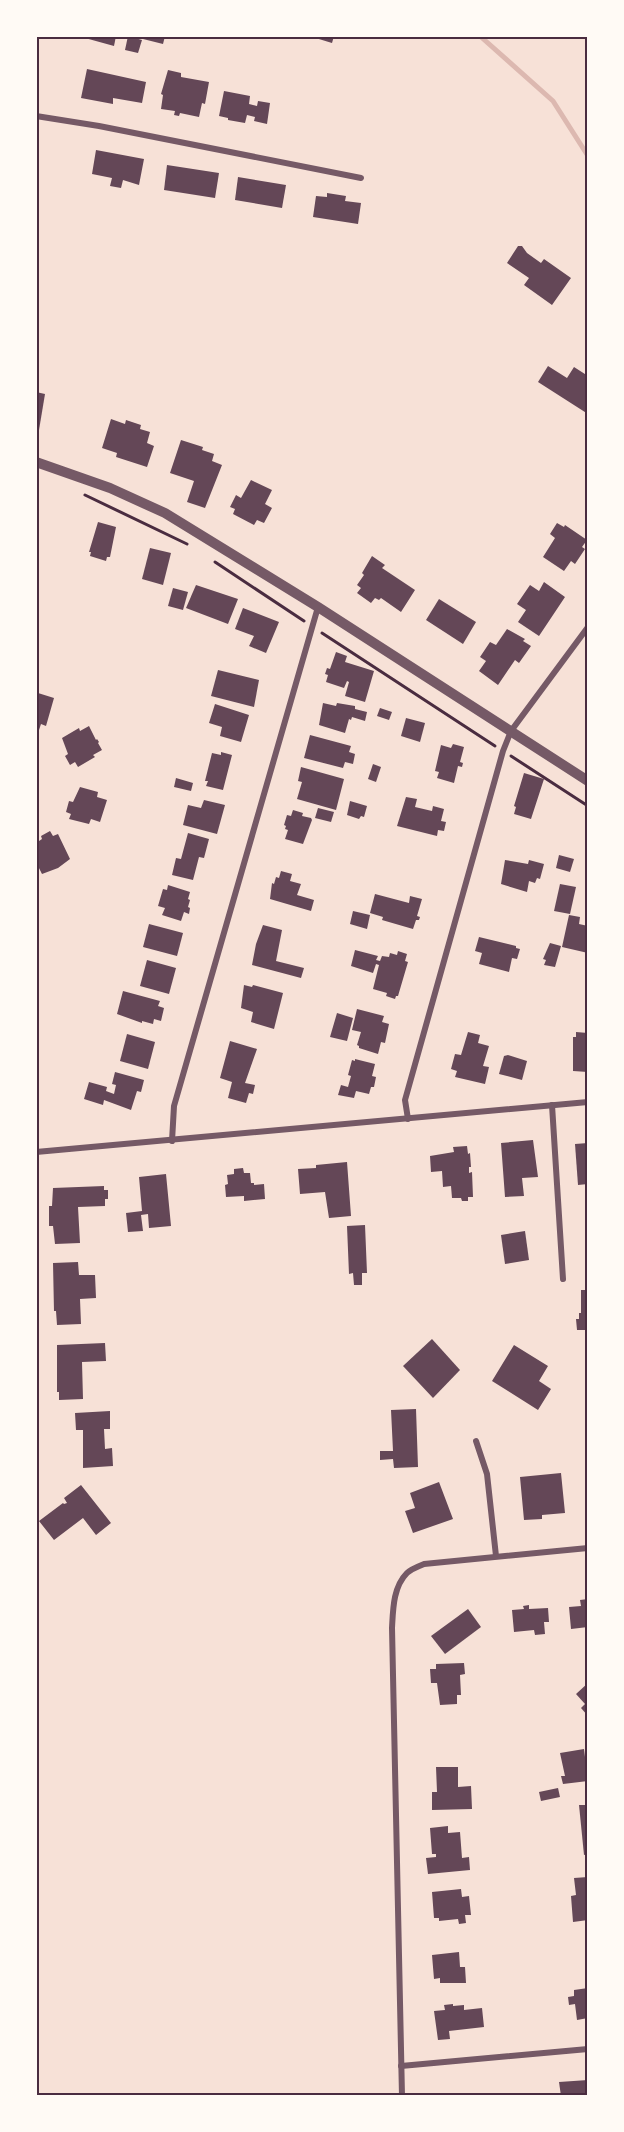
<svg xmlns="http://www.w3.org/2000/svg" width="624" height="2132" font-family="Mulish,sans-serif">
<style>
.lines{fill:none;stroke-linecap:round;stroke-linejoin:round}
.stream{stroke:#dcb8b0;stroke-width:5}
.building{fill:#644757}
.path{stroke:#4a2c40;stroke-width:3}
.minor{stroke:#755966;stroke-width:6}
.tertiary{stroke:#755966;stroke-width:10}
.neatline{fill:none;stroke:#4a2c40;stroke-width:2}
</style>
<rect width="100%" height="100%" fill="#f7e1d7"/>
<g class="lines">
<path class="stream" d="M480 36 553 101 588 156"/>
</g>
<g class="building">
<path d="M85 36H116L114 46 85 38Z"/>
<path d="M128 36 142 40 138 53 125 50Z"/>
<path d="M144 36H165L163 44 143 39Z"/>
<path d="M309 36H334L332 43Z"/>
<path d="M87 69 146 82 142 103 113 98V104L81 98Z"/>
<path d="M168 70 181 73V77L209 82 205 104 202 103 199 117 180 113 179 116 174 115 175 111 161 109 163 95 161 94Z"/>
<path d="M224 91 250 96 249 104 257 106 258 101 270 103 267 124 254 121 255 117 247 115 245 123 228 120V118L219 116Z"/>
<path d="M96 150 144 159 139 185 123 180 121 188 110 186 112 178 92 174Z"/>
<path d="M167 165 219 173 215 198 164 190Z"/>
<path d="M238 177 286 185 282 208 235 200Z"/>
<path d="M327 193 346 196 345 201 361 203 358 224 313 217 316 196 327 197Z"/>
<path d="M518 246H522L527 253 541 263 544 259 571 278 552 305 524 285 529 278 507 263Z"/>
<path d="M548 366 567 378 574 367 588 376V414L538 382Z"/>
<path d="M36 392 45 394 38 436H36Z"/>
<path d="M111 419 125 424 126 420 141 425 140 429 150 432 147 443 154 446 147 467 116 457 117 453 102 448Z"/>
<path d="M181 440 203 447 202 450 214 454 212 461 222 465 205 508 187 502 194 481 170 473Z"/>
<path d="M251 480 272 490 265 504 272 508 264 523 257 520 254 525 233 514 235 509 230 507 236 495 241 498Z"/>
<path d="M98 522 116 527 110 557H107L106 561 90 556 91 552H89Z"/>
<path d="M557 523 564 527 565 525 587 540 582 547 585 549 575 564 571 561 564 571 543 557 555 538 550 534Z"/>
<path d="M150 548 171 553 163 585 142 579Z"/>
<path d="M372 556 385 565 382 568 415 590 401 612 381 598 379 600 375 598 371 603 357 593 361 588 357 585 364 575 362 573Z"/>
<path d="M544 582 565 597 539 636 518 622 526 610 517 604 530 585 539 591Z"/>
<path d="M196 585 238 599 228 624 186 608Z"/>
<path d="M173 588 188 592 183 610 168 606Z"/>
<path d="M439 599 476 622 463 644 426 620Z"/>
<path d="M243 608 279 622 266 653 249 646 254 636 235 629Z"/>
<path d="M507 629 525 639 523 641 531 646 519 663 515 660 498 685 479 671 486 661 480 657 490 642 496 645Z"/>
<path d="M336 652 347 656 345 662 374 671 365 702 345 696 349 682 347 681 344 688 326 682 328 675 325 674 327 668 330 669Z"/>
<path d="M218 670 259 680 254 707 211 696Z"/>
<path d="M38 693 54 698 46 726 41 724 39 730 36 729Z"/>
<path d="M323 703 336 706 337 703 355 706V709L367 712 365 721 352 717 351 720 349 719 345 733 319 725Z"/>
<path d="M215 704 249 715 241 742 220 736 222 727 209 723Z"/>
<path d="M380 708 392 712 389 720 377 716Z"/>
<path d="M406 718 425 723 420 742 401 736Z"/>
<path d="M89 726 96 740 97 739 99 742 98 743 102 750 93 755 95 757 78 767 75 762 70 765 65 756 68 754 62 738 79 728 80 731Z"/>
<path d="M310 735 351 746 349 752 355 754 353 764 345 762 343 768 304 758Z"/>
<path d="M453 744 464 747 460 762 463 763 462 767 458 766 454 783 437 778 439 772 435 771 441 745 451 748Z"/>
<path d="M221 752 232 755 223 790 206 786 208 781H205L212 753 221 755Z"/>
<path d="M373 764 381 767 376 782 368 779Z"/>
<path d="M301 767 344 779 336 810 297 799 302 782 298 781Z"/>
<path d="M524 773 544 779 531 819 514 814 516 807 514 806Z"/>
<path d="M176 778 193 783 191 791 174 787Z"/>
<path d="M80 787 98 792 97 797 107 800 100 822 91 819 89 824 69 819 71 814 66 812 69 801 73 802Z"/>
<path d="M406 797 417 799 415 807 432 811 433 806 444 809 441 821 446 822 444 831 438 830 437 836 397 826Z"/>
<path d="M204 800 225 805 217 834 183 825 188 805 201 808Z"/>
<path d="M350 801 367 806 364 817 361 816 359 819 347 815Z"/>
<path d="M318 808 334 812 331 822 315 818Z"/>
<path d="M293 810 303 813 302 816 311 818 312 820 303 844 285 839 288 830 285 829 286 826 284 825 287 815 291 816Z"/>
<path d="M50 831 53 836 58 834 70 859 58 868 42 874 36 862V843L42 839 41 836Z"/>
<path d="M188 833 209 839 204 858 199 857 193 880 172 875 176 858 181 859Z"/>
<path d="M559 855 574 859 570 872 556 868Z"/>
<path d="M505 860 528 864 529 860 544 864 540 879 537 878 535 883 529 881 527 892 501 884Z"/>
<path d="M281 871 292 874 290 881 301 884 297 895 314 900 311 911 270 899 272 883 274 884 276 877 279 878Z"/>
<path d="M560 884 576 887 570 914 554 911Z"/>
<path d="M168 885 190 892 188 899 190 900 188 907 190 908 189 914 184 912 181 921 162 915 165 908 158 906 163 889 167 890Z"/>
<path d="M375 894 409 903 410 896 422 899 417 916 420 917 419 920H416L413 929 382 920 383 917 370 913Z"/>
<path d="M353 911 370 915 367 929 350 924Z"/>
<path d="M569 915 580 917 579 924 588 926V953L562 947Z"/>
<path d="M149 924 183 933 177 956 143 947Z"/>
<path d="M263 925 282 930 276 961 304 968 301 978 252 965 256 944Z"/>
<path d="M479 937 516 946V948L520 949 517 959 512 958 509 972 479 964 482 953 475 951Z"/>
<path d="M550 943 561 946 555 967 544 965 546 960 543 959Z"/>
<path d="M355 950 378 956 376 960 380 961 382 956 389 957 390 953 397 955 398 951 407 954 405 961 408 962 398 996H396L395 999 386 996 387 993 373 989 379 965 376 964 373 973 351 966Z"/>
<path d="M147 960 176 968 169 994 140 986Z"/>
<path d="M244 985 252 987 253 985 283 993 274 1029 251 1022 253 1012 241 1008Z"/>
<path d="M123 991 160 1001 158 1006 164 1008 161 1021 154 1019 153 1024 142 1021V1023L117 1014Z"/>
<path d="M357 1009 384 1016 382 1022 389 1024 385 1043 381 1042 378 1054 359 1048V1046L357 1045 361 1032 352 1030Z"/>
<path d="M337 1013 353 1018 347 1041 330 1037Z"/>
<path d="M468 1032 480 1035 478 1043 489 1046 483 1066 489 1067 485 1084 455 1077 457 1071 451 1069 455 1054 461 1055Z"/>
<path d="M576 1032 588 1033V1072L573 1071V1037H576Z"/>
<path d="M127 1034 155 1042 148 1069 120 1061Z"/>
<path d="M230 1041 257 1049 245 1083 255 1085 253 1094 249 1093 246 1103 228 1098 232 1082 220 1078Z"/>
<path d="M508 1055 527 1061 522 1080 499 1074 504 1056Z"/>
<path d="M355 1059 375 1064 372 1076 376 1077 374 1087H371L369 1094 356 1091 354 1098 338 1095 341 1085 348 1087 351 1076 348 1075 352 1060 355 1061Z"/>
<path d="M115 1072 144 1080 141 1092 137 1091 131 1110 104 1100 103 1105 84 1099 89 1082 107 1087 106 1091 114 1094 116 1085 112 1084Z"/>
<path d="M533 1140 538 1177 522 1178 524 1196 505 1197 501 1143Z"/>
<path d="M588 1143V1184L578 1185 575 1144Z"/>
<path d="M467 1146 468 1154 470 1153 471 1167H469V1173L472 1172 473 1197H468V1201H462L461 1198H452L451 1186 443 1187 442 1171 431 1172 430 1156 454 1152 453 1147Z"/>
<path d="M347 1162 351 1216 329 1218 325 1192 300 1194 298 1169 316 1168V1165Z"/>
<path d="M243 1168 244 1173H250L251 1183H254V1185L264 1184 265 1199 244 1201V1196L226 1197 225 1185 228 1184 227 1175 234 1174V1169Z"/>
<path d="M166 1174 171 1226 149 1228 148 1214 141 1215 143 1231 128 1232 126 1213 142 1211 139 1177Z"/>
<path d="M104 1186V1190H108V1199H105V1206L78 1207 80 1243 55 1244 53 1226H49V1206H52L53 1188Z"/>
<path d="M365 1225 367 1273H362V1285H354L353 1273 349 1274 347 1226Z"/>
<path d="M525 1231 529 1260 505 1264 501 1235Z"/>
<path d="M78 1262 79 1275H95L96 1298 80 1299 81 1324 57 1325 56 1311H54L53 1263Z"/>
<path d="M581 1290H588V1330H577L576 1319H579V1313H581Z"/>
<path d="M432 1339 460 1370 433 1398 403 1366Z"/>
<path d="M105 1343 106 1361 82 1362 83 1399 59 1400V1392H57V1345Z"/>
<path d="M514 1345 548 1366 539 1381 551 1389 538 1410 492 1381Z"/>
<path d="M416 1409 418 1467 394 1468 393 1459 380 1460V1451H393L391 1410Z"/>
<path d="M110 1411V1429H104L105 1449 112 1448 113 1466 83 1468V1430H76L75 1413Z"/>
<path d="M561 1473 565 1513 542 1515V1519L524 1520 520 1477Z"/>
<path d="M439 1482 453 1519 413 1533 405 1511 415 1508 410 1493Z"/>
<path d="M81 1485 111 1523 96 1535 83 1518 54 1540 39 1521 63 1503 64 1504 67 1503 64 1498Z"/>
<path d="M588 1599V1627L571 1629 569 1607 581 1606 580 1600Z"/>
<path d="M529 1605V1609L548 1608 549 1622H544L545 1634 535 1635 534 1630 514 1632 512 1610 524 1609 523 1606Z"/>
<path d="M468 1609 481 1627 445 1654 431 1636Z"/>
<path d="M464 1663 465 1674 460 1675 461 1695H457V1704L440 1705 437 1683H431L430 1669H436V1664Z"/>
<path d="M588 1683V1716L581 1708 585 1704 576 1694Z"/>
<path d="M584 1749 588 1781 563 1784 561 1776H565L560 1753Z"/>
<path d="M436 1767H458V1787L471 1786 472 1809 432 1810V1792H437Z"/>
<path d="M558 1788 560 1797 541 1801 539 1792Z"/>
<path d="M579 1805H588V1854L584 1855Z"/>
<path d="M448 1826V1833L460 1832 462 1858 469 1857 470 1870 428 1874 426 1858 436 1857V1854H432L430 1828Z"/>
<path d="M588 1877V1920L573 1922 571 1896 576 1895 574 1878Z"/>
<path d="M461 1889 462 1897 469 1896 471 1915H465L466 1923 459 1924 458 1919 439 1921V1918H434L432 1892Z"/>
<path d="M459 1952 460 1967H465L466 1983H440V1978L434 1979 432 1955Z"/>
<path d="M588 1988V2018L577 2020 575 2004 569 2005 568 1997 574 1996V1990Z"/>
<path d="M453 2004V2006L464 2005V2010L482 2008 484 2027 449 2031 450 2039 438 2040 434 2011 445 2010 444 2005Z"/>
<path d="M588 2080V2096H561L559 2082Z"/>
</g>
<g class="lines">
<g class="path">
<path d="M85 495 187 544"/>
<path d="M215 562 304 621"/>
<path d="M322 633 495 746"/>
<path d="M511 756 588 806"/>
</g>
<g class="minor">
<path d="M36 116 99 126 361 178"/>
<path d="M552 1105 563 1279"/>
<path d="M408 1119 405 1100 503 751 511 731 588 627"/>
<path d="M172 1141 174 1106 318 607"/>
<path d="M36 1152 588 1102"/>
<path d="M476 1441 487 1474 496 1556"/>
<path d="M401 2066 588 2049"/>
<path d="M402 2096 392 1628C393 1610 393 1587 407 1573 411 1569 419 1566 424 1564L588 1548"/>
</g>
<path class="tertiary" d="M36 462 110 488 165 513 318 607 588 781"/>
</g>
<rect width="624" height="2132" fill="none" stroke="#fffaf5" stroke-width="75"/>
<rect x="38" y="38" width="548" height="2056" class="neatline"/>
</svg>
